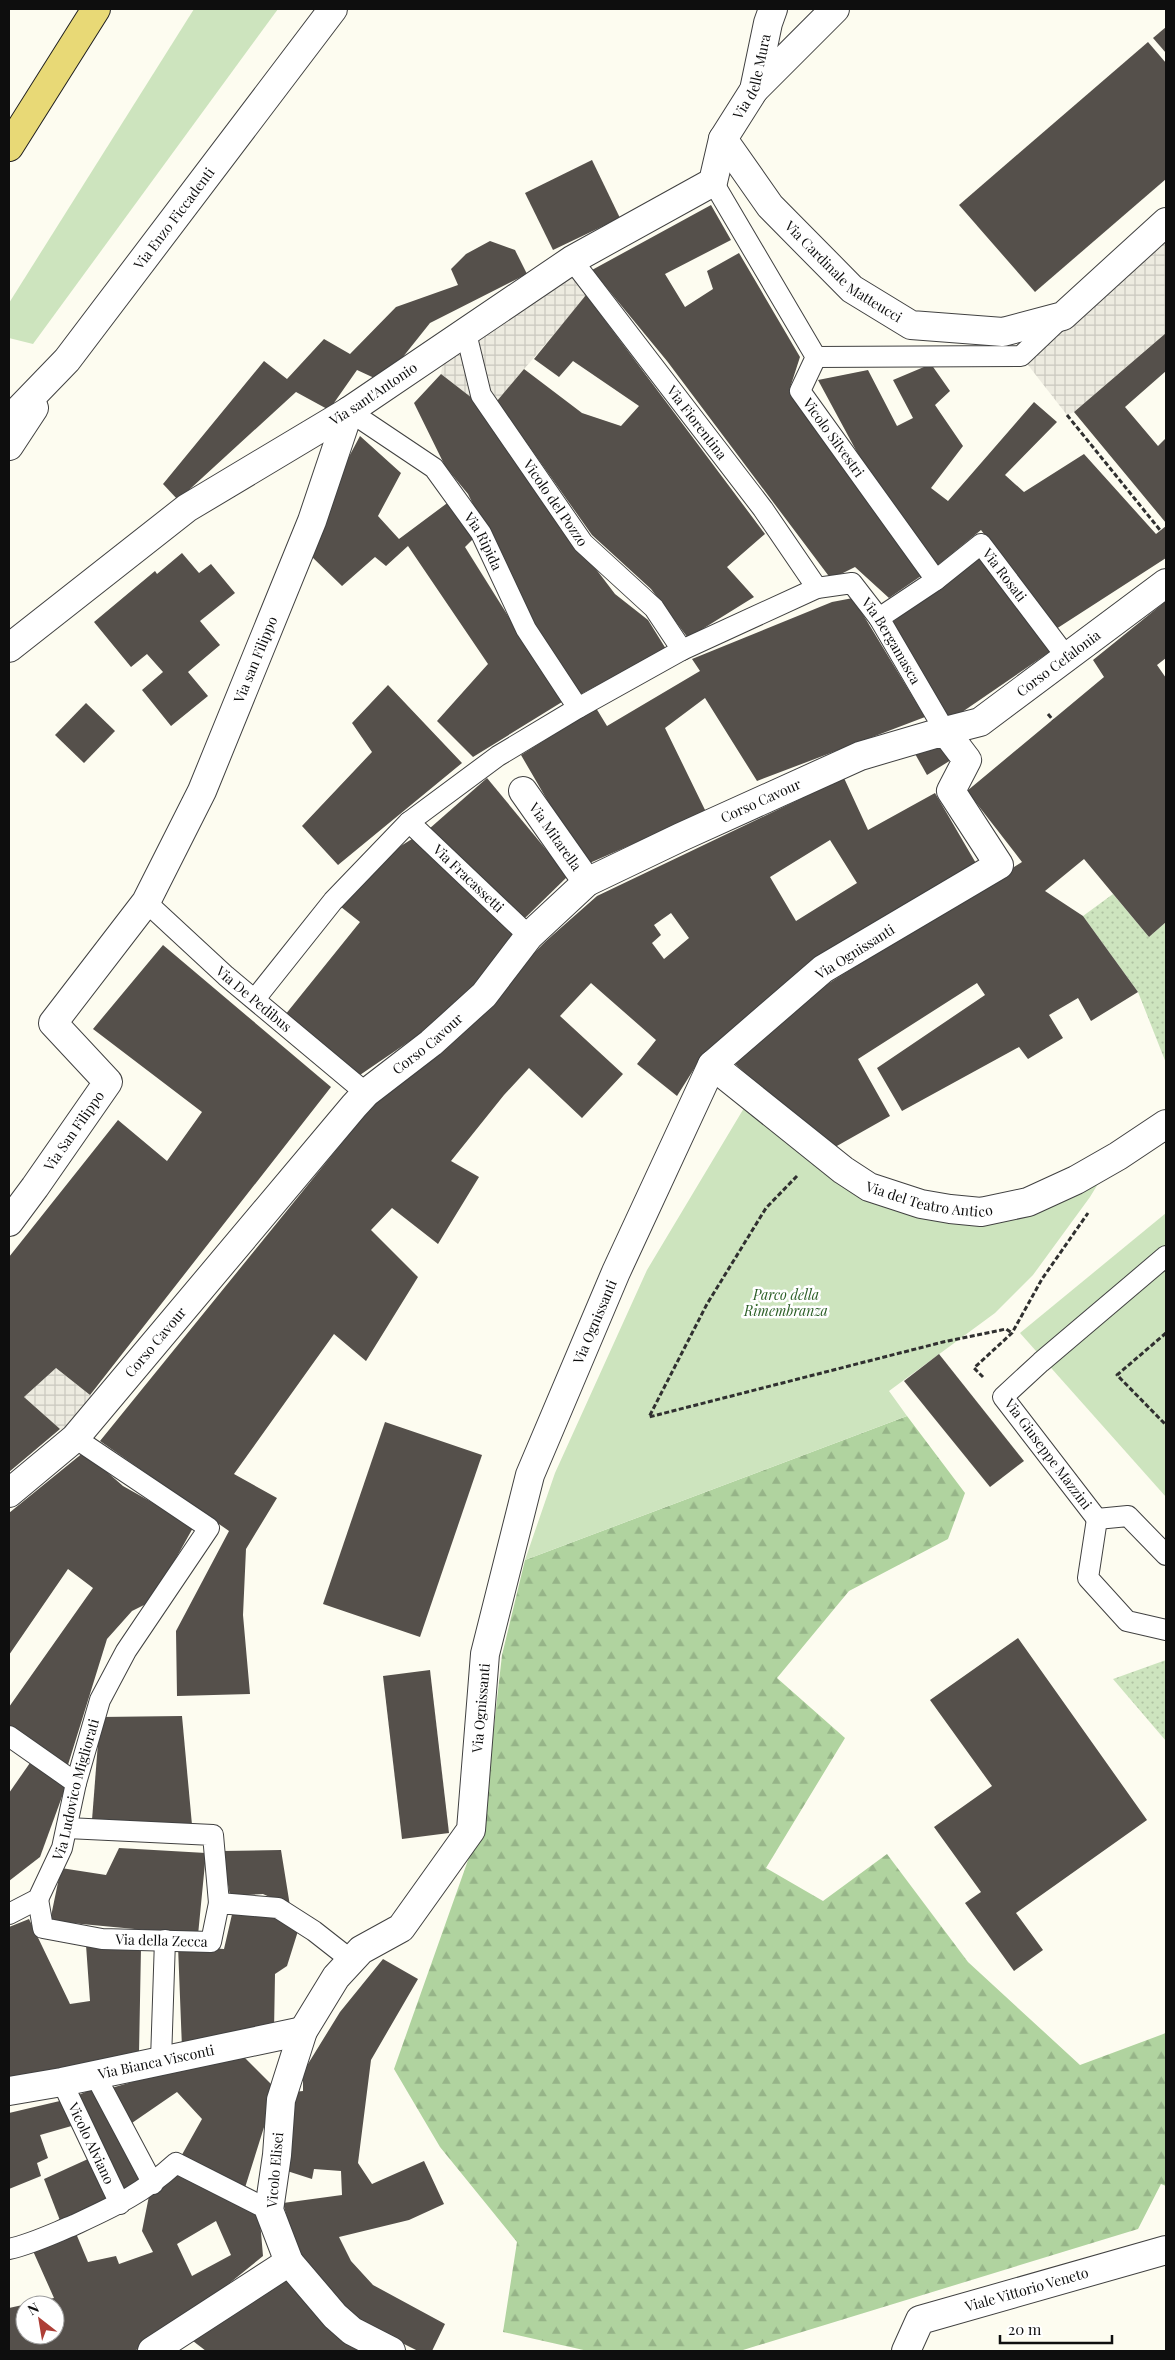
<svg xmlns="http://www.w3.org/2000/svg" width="1175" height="2360" font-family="'Playfair Display',serif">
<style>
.grass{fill:url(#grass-dots)}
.forest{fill:url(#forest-firs)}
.park{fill:#cde4be}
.plaza{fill:url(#plaza-grid)}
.building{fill:#55504b;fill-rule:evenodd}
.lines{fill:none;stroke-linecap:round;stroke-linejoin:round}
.service-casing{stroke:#414141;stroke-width:22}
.pedestrian-casing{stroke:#414141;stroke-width:30}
.minor-casing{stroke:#414141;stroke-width:30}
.primary-casing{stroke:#1f1f1f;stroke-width:30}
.path{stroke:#303030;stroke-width:3;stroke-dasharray:5 2.5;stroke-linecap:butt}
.service{stroke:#fff;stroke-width:20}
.pedestrian{stroke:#fff;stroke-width:28}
.minor{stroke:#fff;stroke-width:28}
.primary{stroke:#e8d976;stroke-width:28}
.labels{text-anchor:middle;stroke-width:5;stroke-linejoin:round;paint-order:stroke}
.street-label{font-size:14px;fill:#0e0e0e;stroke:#fff}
.park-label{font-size:14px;font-style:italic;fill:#2b5e26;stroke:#fff}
</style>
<defs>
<pattern id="grass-dots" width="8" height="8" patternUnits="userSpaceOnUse" patternTransform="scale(1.25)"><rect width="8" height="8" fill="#cde4be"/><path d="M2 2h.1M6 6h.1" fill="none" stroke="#afc2a2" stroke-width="1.8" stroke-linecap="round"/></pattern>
<pattern id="forest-firs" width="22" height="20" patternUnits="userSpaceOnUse" patternTransform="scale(1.25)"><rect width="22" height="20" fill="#b0d39f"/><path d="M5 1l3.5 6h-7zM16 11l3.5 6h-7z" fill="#96b488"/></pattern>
<pattern id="plaza-grid" width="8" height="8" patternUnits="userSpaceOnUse" patternTransform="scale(1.25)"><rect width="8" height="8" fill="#edebe0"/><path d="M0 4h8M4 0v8" fill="none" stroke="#cac8bf"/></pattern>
</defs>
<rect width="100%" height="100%" fill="#fdfcf0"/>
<g class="grass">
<path d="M1113 894 1149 937 1166 922V1063L1138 992 1083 916Z"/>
<path d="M1166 1660V1741L1113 1679Z"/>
</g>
<path class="forest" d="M907 1416 965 1493 948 1539 849 1591 777 1678 845 1738 766 1868 823 1901 887 1854 968 1962 1080 2065 1166 2033V2186L1161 2184 1138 2229 743 2350 588 2351 503 2332 517 2242 440 2147 394 2069 484 1815 502 1655 525 1560Z"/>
<g class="park">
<path d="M194 9H278L33 344 9 338V303Z"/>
<path d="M744 1108 920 1210 1104 1174 1090 1197 1033 1275 995 1313 889 1391 907 1416 525 1560 555 1473 647 1270Z"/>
<path d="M1166 1213V1497L1020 1333Z"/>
</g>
<g class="plaza">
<path d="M1166 222V333L1074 412 1067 415 1021 356Z"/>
<path d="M572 260 594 287 497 401 472 398 441 374 445 347Z"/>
<path d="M56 1368 90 1395 104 1403 75 1438 60 1429 24 1397Z"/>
</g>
<g class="building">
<path d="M1166 27V53L1153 38Z"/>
<path d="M1148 42 1166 63V179L1035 292 959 205Z"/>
<path d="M592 160 620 218 553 250 525 193Z"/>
<path d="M711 205 731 240 665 274 685 307 713 289 707 271 739 253 800 357 789 391 921 576 889 598 855 567 831 579 667 361 592 270Z"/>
<path d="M490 241 515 250 527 274 430 323 383 382 357 370 329 410 296 392 178 500 163 484 264 361 287 379 324 339 350 354 396 307 458 285 451 269 466 254Z"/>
<path d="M586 295 765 534 727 567 754 597 688 638 651 589 592 535 497 401 524 369 582 413 621 426 639 406 573 361 559 377 534 359Z"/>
<path d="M1166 333V371L1125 407 1158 446 1166 438V523L1074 412Z"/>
<path d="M931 364 950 391 935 405 963 446 931 488 948 501 1034 402 1057 422 1005 475 1024 492 1084 454 1156 534 1166 526V558L1056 629 981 530 938 565 878 491 818 380 868 370 897 426 913 418 893 380Z"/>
<path d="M441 374 472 398 557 518 615 594 648 620 666 649 581 694 531 622 468 494 445 466 414 403Z"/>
<path d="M360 436 401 473 378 516 399 539 450 501 476 536 465 547 562 702 473 757 437 721 488 664 408 546 386 566 375 557 342 586 309 554 327 498Z"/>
<path d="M182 553 199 573 211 564 235 593 200 621 220 645 188 672 208 696 171 726 142 690 163 672 147 654 131 667 94 622 155 571 157 574Z"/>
<path d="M976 553 1051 651 949 721 893 622Z"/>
<path d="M853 598 925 717 757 781 705 698 665 728 706 812 585 865 521 755 596 708 607 726 700 671 692 659 832 602Z"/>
<path d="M1166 601V658L1157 665 1166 678V922L1149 937 1084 859 1045 891 1083 916 1138 992 1091 1021 1078 998 1049 1015 1063 1038 1028 1059 1019 1047 902 1111 877 1068 985 995 977 983 858 1059 890 1116 828 1151 732 1061 810 995 1022 862 967 791 1104 677 1093 660Z"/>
<path d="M388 685 462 763 338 865 302 826 372 752 352 723Z"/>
<path d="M86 703 115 731 84 763 55 735Z"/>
<path d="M939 743 951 760 927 775 914 752Z"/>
<path d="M487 778 568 876 525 918 429 829Z"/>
<path d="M844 778 868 830 935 793 977 865 819 956 704 1053 677 1096 637 1064 656 1040 591 983 560 1016 623 1074 582 1118 529 1068 504 1095 451 1161 479 1177 438 1244 392 1208 371 1230 418 1277 366 1361 334 1334 234 1474 277 1498 246 1549 243 1615 250 1694 177 1696 176 1631 229 1531 100 1441 384 1091 444 1043 546 941 597 896ZM830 840 857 883 796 921 770 877ZM671 913 689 938 664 959 652 943 661 935 654 925Z"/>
<path d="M412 839 514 934 468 1001 425 1040 417 1036 357 1077 285 1015 360 922 336 903 375 862Z"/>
<path d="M163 945 331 1087 90 1395 56 1368 24 1397 60 1429 9 1472V1257L118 1120 167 1161 202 1112 93 1029Z"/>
<path d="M939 1354 1024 1461 990 1487 904 1381Z"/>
<path d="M385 1422 482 1455 420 1637 323 1604Z"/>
<path d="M84 1452 123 1486 194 1526 152 1601 132 1611 107 1639 67 1768 9 1729V1707L93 1588 68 1569 9 1655V1513Z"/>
<path d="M1018 1638 1147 1820 1016 1913 1043 1950 1014 1971 965 1903 981 1892 934 1827 992 1786 930 1700Z"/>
<path d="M430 1670 449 1833 402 1839 383 1676Z"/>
<path d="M182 1716 192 1825 92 1820 100 1717Z"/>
<path d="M32 1760 67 1783 40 1857 9 1881V1793Z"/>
<path d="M119 1848 206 1853 198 1935 50 1921 61 1868 106 1875Z"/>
<path d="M281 1850 290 1906 263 1894 230 1896 222 1851Z"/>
<path d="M233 1910 280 1917 298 1931 287 1966 275 1974 274 2031 182 2048 178 1946 224 1949Z"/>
<path d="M29 1919 70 2004 90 2001 86 1945 141 1948 139 2053 9 2086V1927Z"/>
<path d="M383 1959 418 1979 371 2060 358 2163 372 2184 424 2161 444 2204 409 2220 339 2237 351 2261 373 2285 445 2324 432 2351H418L340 2312 296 2249 283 2203 342 2195 341 2171 314 2169 312 2179 284 2170 293 2092 303 2091V2072L340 2012Z"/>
<path d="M238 2051 276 2089 243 2194 179 2160 202 2119 177 2092 129 2125 108 2089Z"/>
<path d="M97 2087 147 2184 123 2200 74 2097Z"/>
<path d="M64 2100 75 2125 40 2135 48 2158 37 2163 41 2176 9 2189V2113Z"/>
<path d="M88 2159 108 2203 61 2223 44 2179Z"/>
<path d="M179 2169 259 2209 263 2256 162 2338 134 2351H9V2308L54 2298 33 2251 75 2231 88 2262 116 2256 119 2264 153 2252 142 2231 150 2191ZM216 2221 231 2255 192 2276 177 2244ZM25 2305H55V2335H25Z"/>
<path d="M292 2276 362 2351H206L193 2341Z"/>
</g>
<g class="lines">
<g class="service-casing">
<g id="service">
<path id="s1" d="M713 182 816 357 800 391 936 580"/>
<path id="s2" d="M572 260 763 509 817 588"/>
<path id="s3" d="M466 333 481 395 583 543 654 608 682 650"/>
<path d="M816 357 1021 356 1061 318"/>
<path id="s4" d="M349 411 434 468 481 533 526 629 578 708"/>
<path id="s5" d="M879 618 936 580 981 544 1068 659"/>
<path id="s6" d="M409 822 529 936"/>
<path id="s7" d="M146 902 226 976 366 1093"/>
<path id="s8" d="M255 999 333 901 409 822 498 756 578 708 682 650 817 588 852 583 879 618 945 731"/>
<path d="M1097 1519 1003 1397 1041 1362 1166 1256"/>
<path d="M1097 1519 1088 1578 1127 1621 1166 1630"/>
<path d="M1097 1519 1128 1516 1166 1555"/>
<path d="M9 1736 76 1783"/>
<path d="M67 1828 213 1835 219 1903"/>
<path id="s9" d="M38 1899 43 1928 102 1939 211 1942 219 1903 278 1908 314 1931 351 1960"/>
<path id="s10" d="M9 1914 38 1899 62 1848 76 1783 100 1700 126 1651 209 1528 75 1438"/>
<path d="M161 2060 165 1940"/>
<path d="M95 2075 153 2184"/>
<path id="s11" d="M62 2082 120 2204"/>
<path d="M9 2249C32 2244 52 2234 74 2225 115 2206 142 2194 176 2163L269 2210"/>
</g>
</g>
<g class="pedestrian-casing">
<g id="pedestrian">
<path id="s12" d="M945 731 980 722 1166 583"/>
<path id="s13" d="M523 791 587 882"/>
<path d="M289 2262 335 2316 352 2331 391 2351"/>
</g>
</g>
<g class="minor-casing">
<g id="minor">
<path d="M754 90 835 9"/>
<path id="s14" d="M723 139 770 206 852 289 911 325 1003 332 1063 316 1166 222"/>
<path id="s15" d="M9 420 67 360 333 9"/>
<path d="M9 446 34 408"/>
<path id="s16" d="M9 648 187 508 349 411 572 260 713 182 723 139 754 90 768 23 773 9"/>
<path id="s17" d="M712 1065 843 1170 869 1187 921 1204 950 1209 981 1212 1028 1202 1076 1180 1118 1156 1166 1124"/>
<path id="s18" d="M9 1222 35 1187 108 1082 53 1023 146 902 202 791 312 521 349 411"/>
<path id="s19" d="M9 1493 75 1438 354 1106 366 1093 431 1043 484 995 529 936 587 882 681 837 860 756 945 731 967 760 951 791 999 865 823 969 712 1065 616 1272 530 1475 485 1654 471 1830 401 1928 361 1950 336 1977 303 2031 281 2100 277 2155 269 2210 289 2262 152 2351"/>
<path id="s20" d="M9 2091 62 2082 303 2031"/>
<path id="s21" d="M906 2351 920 2320 1166 2250"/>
</g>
</g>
<g class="primary-casing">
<path id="primary" d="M9 147 96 9"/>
</g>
<g class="path">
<path d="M1067 415 1160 530"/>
<path d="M1048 714 1053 720"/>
<path d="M797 1176 766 1208 707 1304 649 1417 943 1342 1006 1329 1012 1333"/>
<path d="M1166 1333 1117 1375 1166 1425"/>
<path d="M983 1377 974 1368 1012 1333 1042 1279 1088 1213"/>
</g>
<use href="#service" class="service"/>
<use href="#pedestrian" class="pedestrian"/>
<use href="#minor" class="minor"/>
<use href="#primary" class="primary"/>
</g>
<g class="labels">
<g class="street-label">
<text dy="5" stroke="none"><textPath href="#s16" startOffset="960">Via delle Mura</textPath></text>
<text dy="5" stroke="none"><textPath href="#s15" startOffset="261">Via Enzo Ficcadenti</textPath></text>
<text dy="5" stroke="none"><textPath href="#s14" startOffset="181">Via Cardinale Matteucci</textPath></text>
<text dy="5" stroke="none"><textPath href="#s16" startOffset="445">Via sant'Antonio</textPath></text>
<text dy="5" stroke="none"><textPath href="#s2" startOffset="205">Via Fiorentina</textPath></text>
<text dy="5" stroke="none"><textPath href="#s1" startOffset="298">Vicolo Silvestri</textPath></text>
<text dy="5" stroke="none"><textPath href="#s3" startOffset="195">Vicolo del Pozzo</textPath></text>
<text dy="5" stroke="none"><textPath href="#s4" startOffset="191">Via Ripida</textPath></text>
<text dy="5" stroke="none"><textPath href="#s5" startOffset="165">Via Rosati</textPath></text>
<text dy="5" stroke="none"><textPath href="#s8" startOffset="812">Via Bergamasca</textPath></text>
<text dy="5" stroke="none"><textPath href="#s18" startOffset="671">Via san Filippo</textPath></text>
<text dy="5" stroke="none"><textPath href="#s12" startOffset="134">Corso Cefalonia</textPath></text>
<text dy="5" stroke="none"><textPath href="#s19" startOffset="1036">Corso Cavour</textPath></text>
<text dy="5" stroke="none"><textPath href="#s13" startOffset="56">Via Mitarella</textPath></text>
<text dy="5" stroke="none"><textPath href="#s6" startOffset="82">Via Fracassetti</textPath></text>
<text transform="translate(855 952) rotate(-32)" y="5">Via Ognissanti</text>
<text dy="5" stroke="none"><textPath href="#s7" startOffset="145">Via De Pedibus</textPath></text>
<text dy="5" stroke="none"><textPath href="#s19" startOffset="616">Corso Cavour</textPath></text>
<text dy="5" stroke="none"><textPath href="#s18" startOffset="112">Via San Filippo</textPath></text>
<text dy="5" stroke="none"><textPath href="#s17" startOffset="261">Via del Teatro Antico</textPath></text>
<text transform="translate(595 1322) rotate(-67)" y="5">Via Ognissanti</text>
<text dy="5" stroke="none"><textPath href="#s19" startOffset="211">Corso Cavour</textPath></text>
<text transform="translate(1048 1454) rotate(53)" y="5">Via Giuseppe Mazzini</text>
<text transform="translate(481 1708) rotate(-85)" y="5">Via Ognissanti</text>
<text dy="5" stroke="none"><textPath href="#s10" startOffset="149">Via Ludovico Migliorati</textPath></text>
<text dy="5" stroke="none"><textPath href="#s9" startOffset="149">Via della Zecca</textPath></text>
<text dy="5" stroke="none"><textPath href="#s20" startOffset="150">Via Bianca Visconti</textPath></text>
<text dy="5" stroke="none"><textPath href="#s11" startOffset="68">Vicolo Alviano</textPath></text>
<text transform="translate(275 2170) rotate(-85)" y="5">Vicolo Elisei</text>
<text dy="5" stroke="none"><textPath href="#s21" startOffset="145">Viale Vittorio Veneto</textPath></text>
</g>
<g class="park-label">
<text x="786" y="1300">Parco della<tspan x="786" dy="16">Rimembranza</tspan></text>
</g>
</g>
<rect width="1175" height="2360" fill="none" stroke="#0e0e0e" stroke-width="20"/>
<g transform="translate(40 2320) rotate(329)"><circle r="24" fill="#ffffff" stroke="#9f9f9f"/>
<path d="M0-4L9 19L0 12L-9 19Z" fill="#ad3e36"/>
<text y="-8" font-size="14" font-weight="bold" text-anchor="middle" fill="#0e0e0e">N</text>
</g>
<path d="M1000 2335v8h112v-8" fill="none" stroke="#0e0e0e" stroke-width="2.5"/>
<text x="1008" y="2335" font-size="15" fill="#0e0e0e" stroke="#ffffff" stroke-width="4" paint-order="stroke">20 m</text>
</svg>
